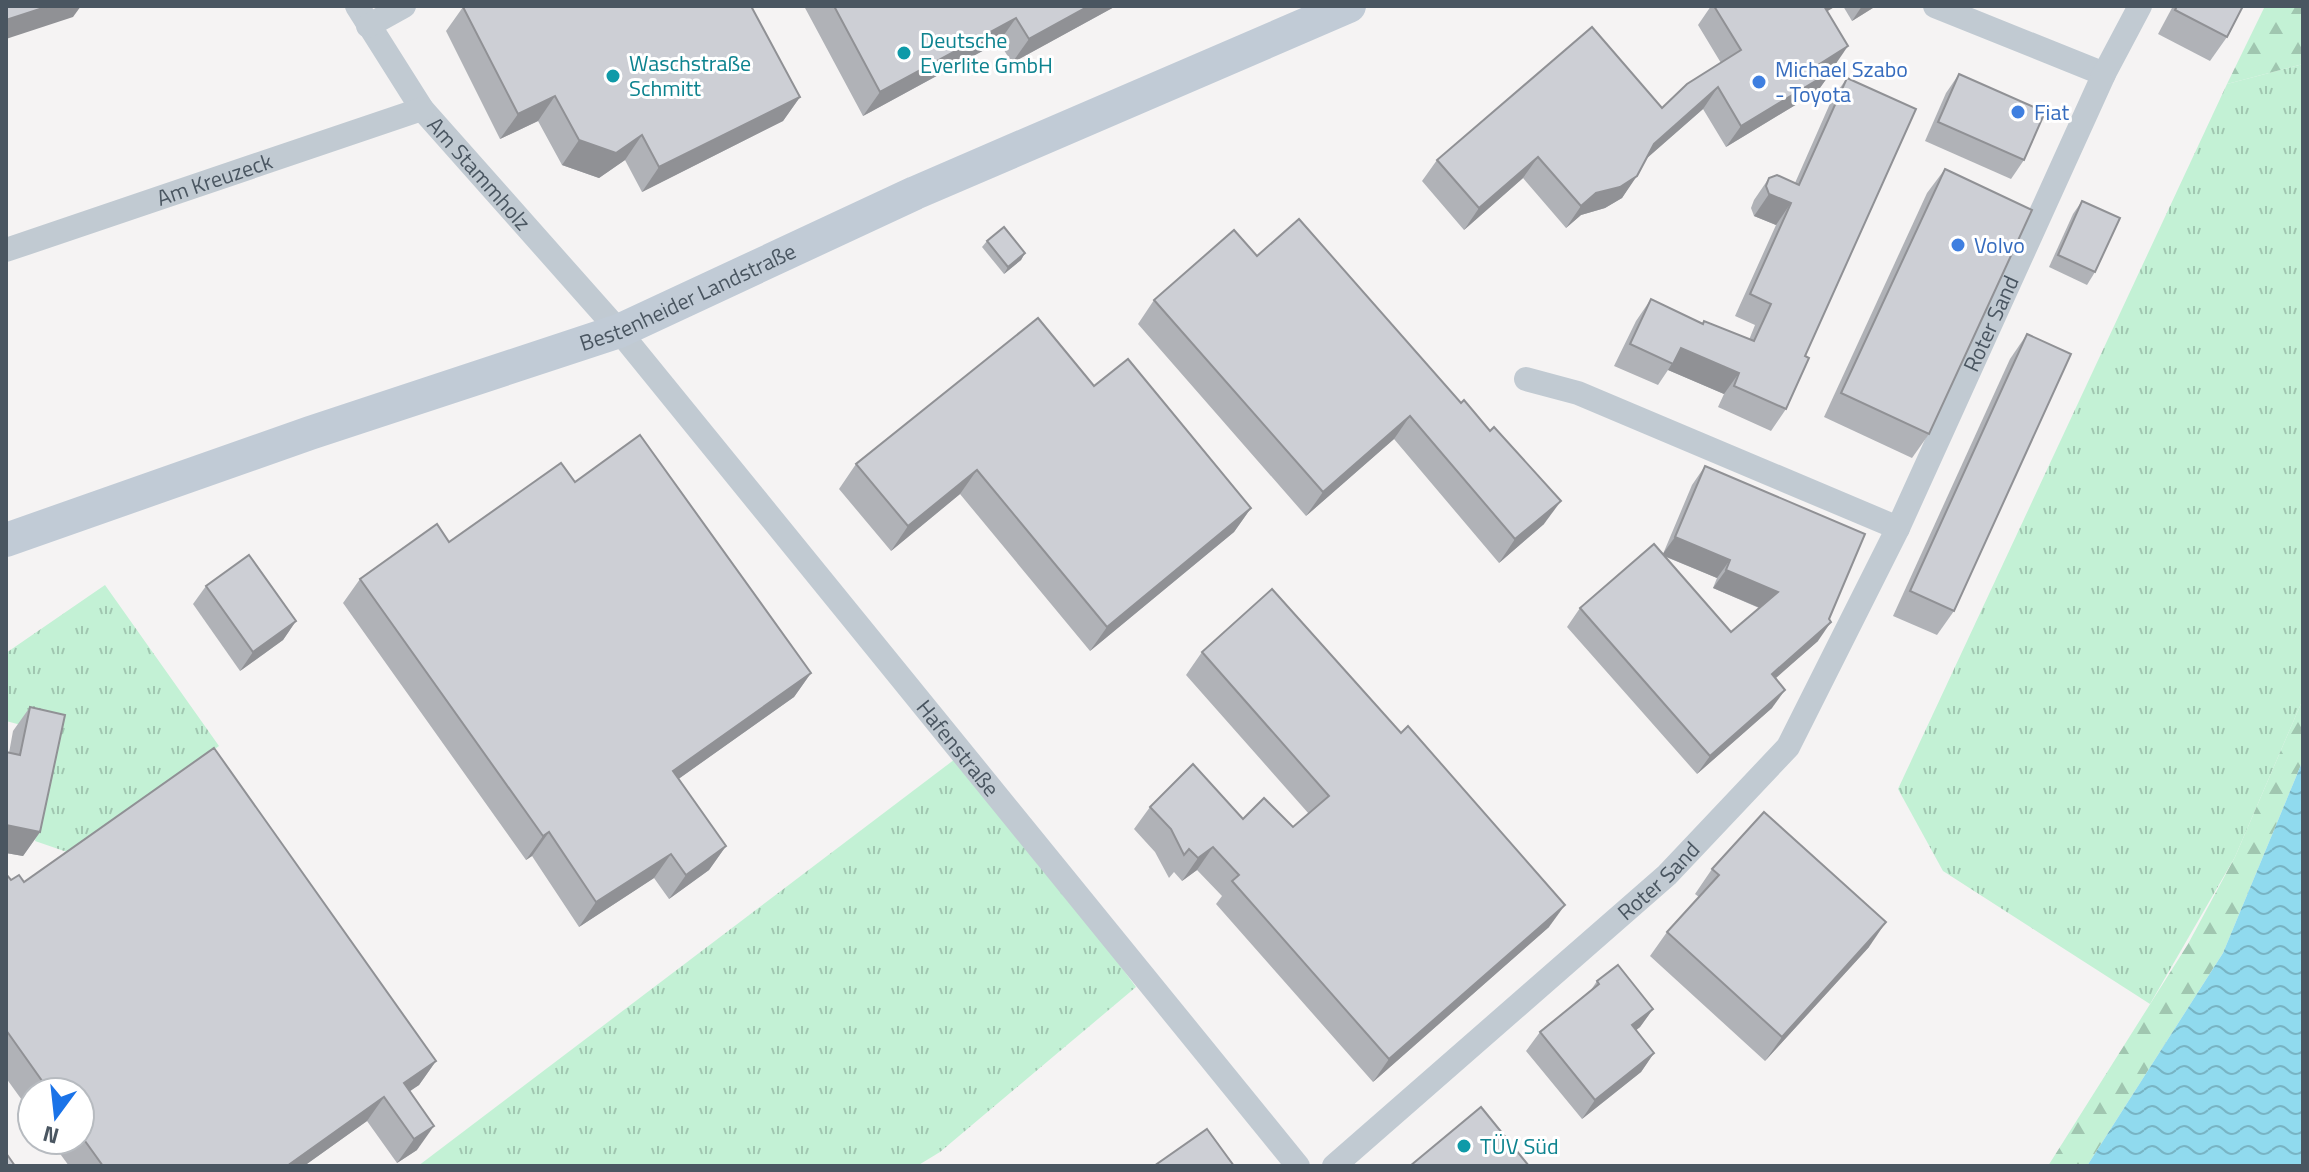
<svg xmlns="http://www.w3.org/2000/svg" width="2309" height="1172" font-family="'Titillium Web',sans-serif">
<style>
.grass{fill:url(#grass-tufts)}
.forest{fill:url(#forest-firs)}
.water{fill:url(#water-waves)}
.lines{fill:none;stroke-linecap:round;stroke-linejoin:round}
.minor{stroke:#c1cad2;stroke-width:24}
.secondary{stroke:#c1cbd6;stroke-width:34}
.wall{fill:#b0b2b7;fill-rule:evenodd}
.shaded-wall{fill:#909195}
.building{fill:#cdcfd5;stroke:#909195;stroke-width:2}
.culture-dot{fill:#0f9aa8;stroke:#fff;stroke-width:3}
.shop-dot{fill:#3f7fe0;stroke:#fff;stroke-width:3}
.labels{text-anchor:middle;stroke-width:6;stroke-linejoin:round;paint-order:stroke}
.culture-label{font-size:22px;fill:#0d838f;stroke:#fff;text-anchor:start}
.shop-label{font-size:22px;fill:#366cbe;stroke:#fff;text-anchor:start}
.street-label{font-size:22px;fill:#4a5661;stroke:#fff}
</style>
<defs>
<pattern id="grass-tufts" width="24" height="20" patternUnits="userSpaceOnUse" patternTransform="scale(2)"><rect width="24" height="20" fill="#c3f1d5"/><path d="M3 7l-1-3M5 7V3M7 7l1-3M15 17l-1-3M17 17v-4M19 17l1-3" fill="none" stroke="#a0c6b0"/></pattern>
<pattern id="forest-firs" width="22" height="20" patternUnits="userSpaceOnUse" patternTransform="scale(2)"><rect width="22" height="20" fill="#c3f1d5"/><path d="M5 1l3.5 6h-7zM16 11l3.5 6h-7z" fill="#a0c6b0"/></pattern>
<pattern id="water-waves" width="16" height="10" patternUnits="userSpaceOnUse" patternTransform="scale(2)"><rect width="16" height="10" fill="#90daee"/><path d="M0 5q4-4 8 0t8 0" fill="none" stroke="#78b4c4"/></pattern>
</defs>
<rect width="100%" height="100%" fill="#f5f3f3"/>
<g class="grass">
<path d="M2303 64V699L2235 857 2150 1004 1943 871 1898 789 2227 84Z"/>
<path d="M105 585 219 746 67 852 35 841 55 734 6 721V653Z"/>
<path d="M963 753 1136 987 940 1152 917 1166H418Z"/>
</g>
<g class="forest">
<path d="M2265 6H2303V64L2227 84Z"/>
<path d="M2303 699V760L2223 953 2087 1166H2048L2188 944 2235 857Z"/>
</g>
<path class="water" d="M2303 760V1166H2087L2223 953Z"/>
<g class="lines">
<g class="minor">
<path id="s1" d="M357 6 422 109 619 331 1298 1166"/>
<path d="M1935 6 2104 74"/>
<path d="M368 26 404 6"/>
<path id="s2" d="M6 250 422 109"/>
<path d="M1526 379 1578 393 1898 528"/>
<path id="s3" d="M1334 1166 1667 875 1788 747 1898 528 2104 74 2140 6"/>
</g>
<path class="secondary" id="s4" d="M6 540 310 433 619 331 915 193 1349 6"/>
</g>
<g class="wall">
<path d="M804 6H1116L1012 63 999 42 863 116Z"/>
<path d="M1711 6H1836L1827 11 1833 68 1829 70 1832 71 1817 92 1726 147 1703 109 1646 159 1622 198 1605 208 1581 215 1566 228 1523 178 1464 230 1422 181 1437 160 1662 108 1721 63 1698 25Z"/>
<path d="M1843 6H1876L1852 21Z"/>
<path d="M2173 6H2243L2227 37 2210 61 2158 34Z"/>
<path d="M463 7 800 97 783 121 642 192 625 160 599 178 562 165 538 121 500 139 446 31Z"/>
<path d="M1959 74 2024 160 2011 179 1925 141 1946 93Z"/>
<path d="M1847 78 1805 356 1786 409 1771 431 1718 407 1724 394 1668 370 1658 385 1614 366 1636 321 1651 299 1702 324 1704 321 1749 340 1755 325 1735 316 1776 225 1754 216 1751 208 1754 200 1769 178 1795 183 1832 99Z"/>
<path d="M1945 169 1929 434 1912 458 1824 417 1927 193Z"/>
<path d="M2082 201 2095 272 2087 285 2049 267 2073 214Z"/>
<path d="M987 241 1025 253 1021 260 1004 274 982 247Z"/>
<path d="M1257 256 1544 524 1499 563 1394 439 1306 516 1138 324 1154 300Z"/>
<path d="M2027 334 1954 611 1937 635 1893 616 2010 359Z"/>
<path d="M1094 386 1251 508 1234 532 1090 651 960 494 891 551 839 489 856 464Z"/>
<path d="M1705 466 1818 641 1775 678 1772 708 1697 774 1567 627 1580 608 1663 554 1692 485ZM1666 557 1717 578 1713 588 1759 608 1731 632Z"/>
<path d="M449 542 811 673 794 697 678 779 726 846 709 870 669 899 654 878 579 927 532 856 526 860 343 603 360 579Z"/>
<path d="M206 586 296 621 283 640 240 671 193 604Z"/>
<path d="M1202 652 1549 927 1373 1082 1216 904 1222 896 1197 870 1182 881 1174 872 1169 878 1155 852 1134 829 1150 807 1243 819 1293 827 1309 814 1186 675Z"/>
<path d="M30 707 40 832 23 856 6 853V752L9 753 13 731Z"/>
<path d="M1712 869 1869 947 1765 1061 1650 956 1667 932 1699 897 1695 894Z"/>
<path d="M6 874 11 880 24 882 436 1061 419 1085 409 1091 417 1150 397 1163 367 1121 304 1166H69L50 1140H80V1092H32V1114L6 1078Z"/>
<path d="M1597 981 1653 1009 1640 1027 1636 1030 1654 1053 1641 1072 1582 1119 1526 1051 1540 1032 1591 990Z"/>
</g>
<g class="shaded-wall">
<path d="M49 6H81L73 17 6 39V20Z"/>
<path d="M1089 6H1116L1012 63 1029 39Z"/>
<path d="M1819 6H1836L1806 24Z"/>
<path d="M1862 6H1876L1852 21Z"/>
<path d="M1016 18 999 42 863 116 880 92Z"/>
<path d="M1848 46 1833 68 1803 86 1818 65Z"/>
<path d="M1832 71 1817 92 1726 147 1741 126Z"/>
<path d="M1718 87 1703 109 1639 165 1654 144Z"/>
<path d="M555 96 538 121 500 139 518 114Z"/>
<path d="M800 97 783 121 642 192 659 167Z"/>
<path d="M642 135 625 160 599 178 562 165 579 140Z"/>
<path d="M1538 157 1523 178 1464 230 1479 208Z"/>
<path d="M1637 176 1622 198 1605 208 1581 215 1566 228 1581 206 1596 193Z"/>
<path d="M1769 194 1791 203 1776 225 1754 216Z"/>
<path d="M1025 253 1021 260 1004 274 1008 267Z"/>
<path d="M1681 348 1739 373 1724 394 1668 370Z"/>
<path d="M1410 416 1394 439 1306 516 1323 492Z"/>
<path d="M977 470 960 494 891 551 908 526Z"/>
<path d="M1561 501 1544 524 1499 563 1515 539Z"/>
<path d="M1251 508 1234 532 1090 651 1107 627Z"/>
<path d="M1675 537 1730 560 1717 578 1662 555Z"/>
<path d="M1726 570 1778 592 1765 610 1713 588Z"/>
<path d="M296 621 283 640 240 671 253 652Z"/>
<path d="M1831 622 1818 641 1759 693 1772 674Z"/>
<path d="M811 673 794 697 656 795 673 771Z"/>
<path d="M1785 690 1772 708 1697 774 1710 756Z"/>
<path d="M6 825 40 832 23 856 6 853Z"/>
<path d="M549 832 532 856 526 860 543 836Z"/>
<path d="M726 846 709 870 669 899 686 875Z"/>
<path d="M1213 847 1197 870 1182 881 1198 858Z"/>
<path d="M671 854 654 878 579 927 596 902Z"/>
<path d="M1565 905 1549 927 1373 1082 1389 1059Z"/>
<path d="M1886 922 1869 947 1765 1061 1782 1037Z"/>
<path d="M1653 1009 1640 1027 1619 1044 1632 1025Z"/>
<path d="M1654 1053 1641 1072 1582 1119 1595 1100Z"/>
<path d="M436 1061 419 1085 390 1105 404 1083Z"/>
<path d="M384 1097 367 1121 304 1166H287Z"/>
<path d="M434 1126 417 1150 397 1163 414 1139Z"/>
</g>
<g class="building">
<path d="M6 6H49L6 20Z"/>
<path d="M464 6H751L800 97 659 167 642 135 616 153 579 140 555 96 518 114 463 7Z"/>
<path d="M834 6H1089L1029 39 1016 18 880 92Z"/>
<path d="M1714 6H1824L1848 46 1818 65 1832 71 1741 126 1718 87 1654 144 1637 176 1620 187 1596 193 1581 206 1538 157 1479 208 1437 160 1592 27 1662 108 1687 84 1741 50Z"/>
<path d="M2177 6H2243L2227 37 2175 10Z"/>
<path d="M1959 74 2045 112 2024 160 1938 122Z"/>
<path d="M1847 78 1916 109 1805 356 1809 358 1786 409 1734 386 1739 373 1681 348 1673 364 1630 344 1651 299 1703 324 1704 321 1754 341 1771 304 1750 294 1791 203 1769 194 1766 186 1769 178 1777 175 1799 185Z"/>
<path d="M1945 169 2032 210 1929 434 1841 393Z"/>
<path d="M2082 201 2120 218 2095 272 2058 255Z"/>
<path d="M1299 219 1461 403 1464 400 1490 431 1494 427 1561 501 1515 539 1410 416 1323 492 1154 300 1234 230 1257 256Z"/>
<path d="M1004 227 1025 253 1008 267 987 241Z"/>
<path d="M1038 318 1094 386 1128 359 1251 508 1107 627 977 470 908 526 856 464Z"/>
<path d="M2027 334 2071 354 1954 611 1910 591Z"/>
<path d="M640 435 811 673 673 771 726 846 686 875 671 854 596 902 549 832 543 836 360 579 437 524 449 542 561 463 575 482Z"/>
<path d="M1705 466 1865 534 1829 619 1831 622 1772 674 1785 690 1710 756 1580 608 1654 544 1731 632 1778 592 1726 570 1730 560 1675 537Z"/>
<path d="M249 555 296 621 253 652 206 586Z"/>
<path d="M1272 589 1401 733 1408 726 1565 905 1389 1059 1232 881 1239 875 1213 847 1198 858 1189 849 1184 855 1171 829 1150 807 1193 764 1243 819 1264 798 1293 827 1329 796 1202 652Z"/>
<path d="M30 707 65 715 40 832 6 825V752L20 755Z"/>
<path d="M214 748 436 1061 404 1083 434 1126 414 1139 384 1097 287 1166H103L80 1134V1092H50L6 1030V874L11 880 19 875 24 882Z"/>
<path d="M1764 812 1886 922 1782 1037 1667 932 1719 875 1712 869Z"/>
<path d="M1618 965 1653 1009 1632 1025 1654 1053 1595 1100 1540 1032 1599 984 1597 981Z"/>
<path d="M1481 1107 1529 1166H1410Z"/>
<path d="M1207 1129 1234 1166H1154Z"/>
<path d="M6 1153 15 1166H6Z"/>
</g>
<g class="culture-dot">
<circle cx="904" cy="53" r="8"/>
<circle cx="613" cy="76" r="8"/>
<circle cx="1464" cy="1146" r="8"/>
</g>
<g class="shop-dot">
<circle cx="1759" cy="82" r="8"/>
<circle cx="2018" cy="112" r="8"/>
<circle cx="1958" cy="245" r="8"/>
</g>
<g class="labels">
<g class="culture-label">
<text x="920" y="48">Deutsche<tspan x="920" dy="25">Everlite GmbH</tspan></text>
<text x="629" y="71">Waschstraße<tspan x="629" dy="25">Schmitt</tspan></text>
<text x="1480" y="1154">TÜV Süd</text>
</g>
<g class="shop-label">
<text x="1775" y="77">Michael Szabo<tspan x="1775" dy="25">- Toyota</tspan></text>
<text x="2034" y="120">Fiat</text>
<text x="1974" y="253">Volvo</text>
</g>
<g class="street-label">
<text dy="8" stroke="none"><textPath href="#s1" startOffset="208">Am Stammholz</textPath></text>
<text dy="8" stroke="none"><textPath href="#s2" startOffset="220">Am Kreuzeck</textPath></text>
<text dy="8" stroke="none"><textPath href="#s4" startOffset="724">Bestenheider Landstraße</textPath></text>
<text dy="8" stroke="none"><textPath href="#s3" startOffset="1088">Roter Sand</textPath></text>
<text dy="8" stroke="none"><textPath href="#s1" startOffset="956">Hafenstraße</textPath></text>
<text dy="8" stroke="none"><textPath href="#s3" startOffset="432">Roter Sand</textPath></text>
</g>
</g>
<rect width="2309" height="1172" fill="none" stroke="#4a5661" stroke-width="16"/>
<g transform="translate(56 1116) rotate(195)"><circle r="38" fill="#ffffff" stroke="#b7bbc0" stroke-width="2"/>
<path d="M0-6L14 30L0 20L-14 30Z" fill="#1a73e8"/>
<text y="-12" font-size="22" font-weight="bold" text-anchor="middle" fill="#4a5661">N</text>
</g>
</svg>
